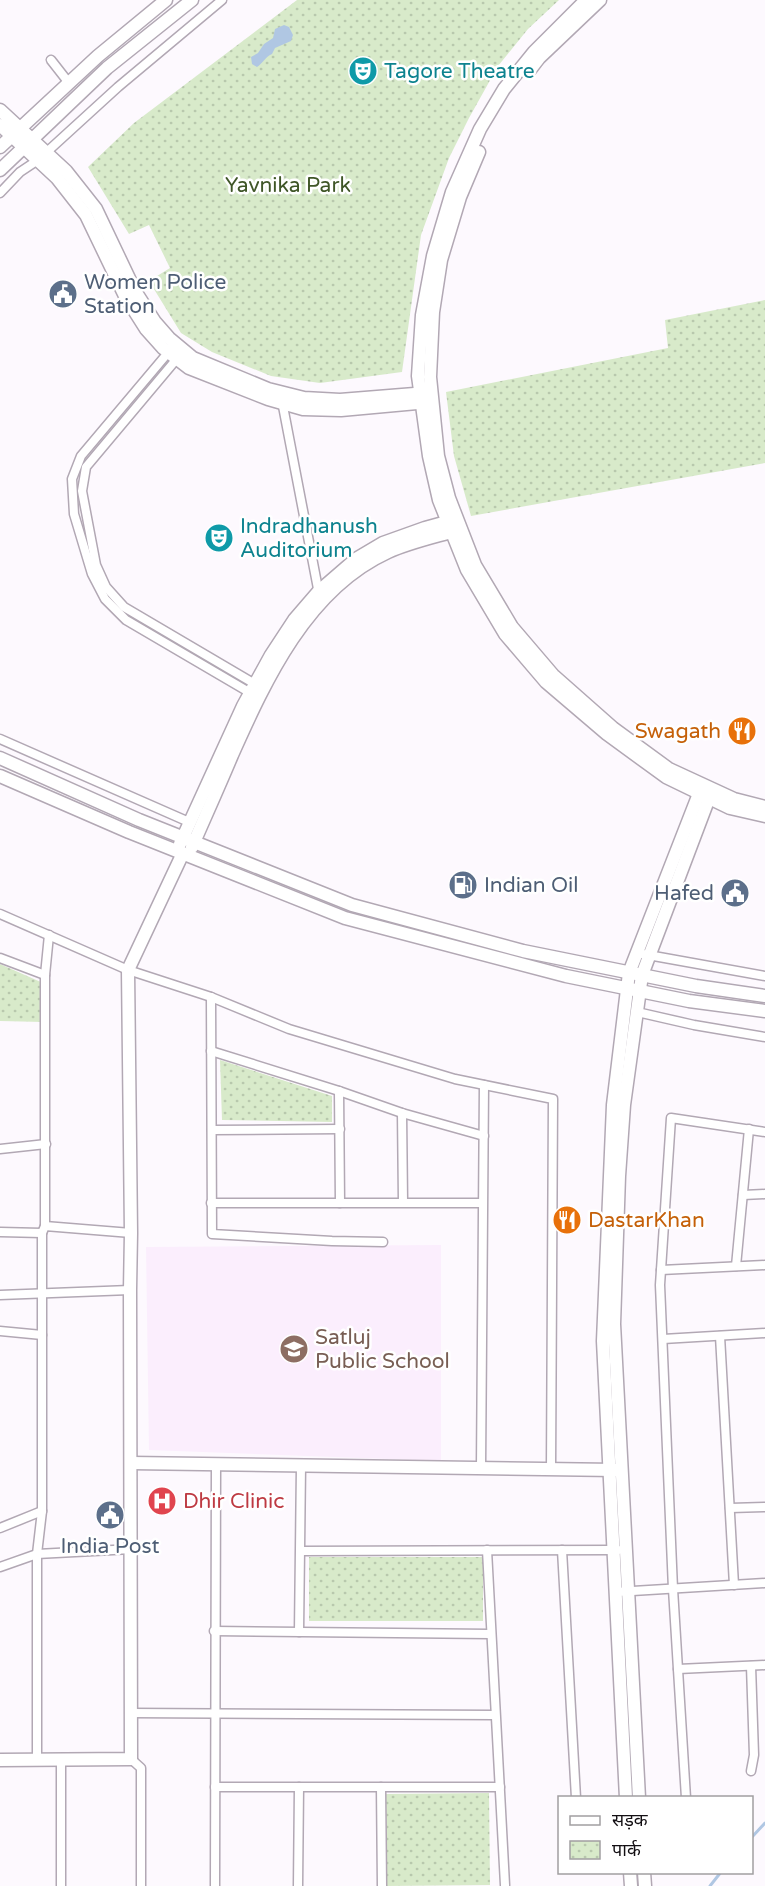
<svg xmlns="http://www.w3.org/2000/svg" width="765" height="1886" font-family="'Varela Round','Noto Sans Devanagari',sans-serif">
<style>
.built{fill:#fbeefd}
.park{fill:url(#park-dots)}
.water{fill:#b0c7e3}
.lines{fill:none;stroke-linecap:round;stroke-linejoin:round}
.stream{stroke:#b0c7e3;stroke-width:3}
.street-casing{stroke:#b2a8b4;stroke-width:11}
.secondary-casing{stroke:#b2a8b4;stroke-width:15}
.street{stroke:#fff;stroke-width:8}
.secondary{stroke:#fff;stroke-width:12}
.labels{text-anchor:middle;stroke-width:5;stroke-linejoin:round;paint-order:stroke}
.culture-label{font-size:21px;fill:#0d838f;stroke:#fff;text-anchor:start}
.park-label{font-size:21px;fill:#3f5627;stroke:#fff}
.service-label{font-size:21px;fill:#4e5e75;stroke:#fff;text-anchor:start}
.food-label{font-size:21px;fill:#c56008;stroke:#fff;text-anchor:end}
.education-label{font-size:21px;fill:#785e54;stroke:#fff;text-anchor:start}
.health-label{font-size:21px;fill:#be3a42;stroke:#fff;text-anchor:start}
</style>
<defs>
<pattern id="park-dots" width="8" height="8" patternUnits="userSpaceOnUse" patternTransform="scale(1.5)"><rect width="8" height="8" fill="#d8eaca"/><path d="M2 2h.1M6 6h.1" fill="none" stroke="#b8c8ad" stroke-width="1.8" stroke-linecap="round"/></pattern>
</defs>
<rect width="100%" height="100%" fill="#fdf9fe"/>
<path class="built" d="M441 1245V1461L149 1450 146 1247Z"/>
<g class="park">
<path d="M297 0H559L528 29 498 66 469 118 449 158 421 235 402 372 320 383 271 376 212 352 181 333 149 281 170 268 149 225 129 234 88 167 134 123Z"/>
<path d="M765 300V463L471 516 454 456 446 392 668 348 665 320Z"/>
<path d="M0 964 43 983V1022L0 1021Z"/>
<path d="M220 1060 332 1096V1122L222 1120Z"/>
<rect x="309" y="1557" width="174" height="64"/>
<path d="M489 1793 490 1885 387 1886 386 1794Z"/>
</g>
<path class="water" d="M284 25 289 27 293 35 291 41 275 48 272 54C265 57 263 63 257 67L252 64 251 57 258 53 264 44 273 38 275 29Z"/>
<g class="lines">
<g class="stream">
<path d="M752 1837 765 1823"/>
<path d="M710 1886 721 1872"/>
</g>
<g class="street-casing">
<g id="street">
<path d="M51 60 69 83"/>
<path d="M0 193 20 172 38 160 118 87 222 0"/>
<path d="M172 348 81 456 72 479 74 514 92 574 105 599 126 620 254 695"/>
<path d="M180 355 86 467 82 491 96 565 106 587 124 607 260 687"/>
<path d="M282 401 319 594"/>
<path d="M0 739 189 822"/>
<path d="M0 914 128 970 211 997 289 1029 455 1079 553 1099 551 1469"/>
<path d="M637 953 765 976"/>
<path d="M0 958 45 975"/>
<path d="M211 997 212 1234 332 1241 383 1242"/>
<path d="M637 1012 694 1025 765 1037"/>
<path d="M211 1051 339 1091 402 1113 484 1136"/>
<path d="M339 1091 340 1203"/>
<path d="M402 1113 403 1202"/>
<path d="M212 1130 340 1129"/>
<path d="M0 1149 46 1144"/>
<path d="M743 1195 765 1194"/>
<path d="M211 1203H482"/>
<path d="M45 1226V975L49 935"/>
<path d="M0 1232 42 1233 45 1226 131 1233"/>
<path d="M736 1266 749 1129"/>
<path d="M661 1270 765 1265"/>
<path d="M0 1295 130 1290"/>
<path d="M0 1331 42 1335"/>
<path d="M720 1336 734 1585"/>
<path d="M663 1339 765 1333"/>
<path d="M481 1468 484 1085"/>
<path d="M730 1508 765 1507"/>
<path d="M0 1528 42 1511"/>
<path d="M487 1550 505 1885"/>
<path d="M562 1550 576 1798"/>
<path d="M301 1551 618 1550"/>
<path d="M0 1567 37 1554 132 1549"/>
<path d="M616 1592 765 1583"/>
<path d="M214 1631 490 1634"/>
<path d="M299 1632 301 1466"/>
<path d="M678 1669 765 1665"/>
<path d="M131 1713 495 1715"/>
<path d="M37 1759V1554L42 1511V1233"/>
<path d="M131 1759 141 1768V1886"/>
<path d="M751 1771 754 1755 751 1666"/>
<path d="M215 1787H500"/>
<path d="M381 1787 382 1886"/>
<path d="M686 1798 673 1589 660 1285 671 1118 765 1132"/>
<path d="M61 1886V1760"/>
<path d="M215 1886 216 1464"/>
<path d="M298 1886 299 1787"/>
</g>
</g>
<g class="secondary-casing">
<g id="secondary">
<path d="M586 0 534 52 504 89 480 129 452 192 433 256 422 315 418 376 429 456 439 500 467 570 505 634 546 682 607 734 666 777 730 808 765 816"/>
<path d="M529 71 539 58 600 0"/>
<path d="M0 110 66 171 96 209 135 291 155 322 169 338 193 358 268 389 304 398 340 400 427 393"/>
<path d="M0 125 57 178 86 215 125 296 146 329 163 348 189 368 268 399 303 409 341 410 428 402"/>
<path d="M0 147 98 56 166 0"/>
<path d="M479 152 460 197 441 260 433 312 430 377 438 456 449 498 475 565 512 627 553 675 613 728 669 769 734 799 765 807"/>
<path d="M0 170 107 68 192 0"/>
<path d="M0 758 139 820 352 905 523 951 696 986 765 996"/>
<path d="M0 776 129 832 345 918 566 976 689 1001 765 1011"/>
<path d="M180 844 243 706 271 655 294 620 319 591 356 559 383 543 425 528 454 520"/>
<path d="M192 847C205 817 219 786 232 755 266 679 307 589 388 552 410 542 434 537 458 530"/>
<path d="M131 1463 616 1470"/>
<path d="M0 1760 131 1759 130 1290 131 1233 128 970 183 853"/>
<path d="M626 1798 603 1341 613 1105 629 973 702 786"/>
<path d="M639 1798 614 1324 619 1176 624 1105 642 975 712 790"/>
<path d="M630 1872 631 1886"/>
<path d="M644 1872 645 1886"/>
</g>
</g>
<use href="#street" class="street"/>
<use href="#secondary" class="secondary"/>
</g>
<defs>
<g id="theatre-disc" transform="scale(1.5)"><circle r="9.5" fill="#0f9aa8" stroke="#fff"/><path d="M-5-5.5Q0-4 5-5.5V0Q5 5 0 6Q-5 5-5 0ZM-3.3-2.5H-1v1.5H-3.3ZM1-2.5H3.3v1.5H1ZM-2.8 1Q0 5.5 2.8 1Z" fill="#fff"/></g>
<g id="civic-disc" transform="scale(1.5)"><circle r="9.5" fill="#5c6f8a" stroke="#fff"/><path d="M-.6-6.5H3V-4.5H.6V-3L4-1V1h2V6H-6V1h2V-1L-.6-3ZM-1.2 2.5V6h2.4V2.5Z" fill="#fff"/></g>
<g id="restaurant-disc" transform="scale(1.5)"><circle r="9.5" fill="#e8710a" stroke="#fff"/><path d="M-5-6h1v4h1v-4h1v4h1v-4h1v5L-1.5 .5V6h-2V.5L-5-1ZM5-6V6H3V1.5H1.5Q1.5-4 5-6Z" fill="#fff"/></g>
<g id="fuel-disc" transform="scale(1.5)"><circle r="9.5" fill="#5c6f8a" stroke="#fff"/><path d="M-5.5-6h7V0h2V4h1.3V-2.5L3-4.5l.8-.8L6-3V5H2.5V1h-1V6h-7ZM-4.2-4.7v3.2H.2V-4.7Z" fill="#fff"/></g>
<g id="school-disc" transform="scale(1.5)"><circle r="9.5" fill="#8d6e63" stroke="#fff"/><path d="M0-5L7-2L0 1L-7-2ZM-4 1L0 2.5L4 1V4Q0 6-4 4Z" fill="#fff"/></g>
<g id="hospital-disc" transform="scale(1.5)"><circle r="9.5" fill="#e0444e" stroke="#fff"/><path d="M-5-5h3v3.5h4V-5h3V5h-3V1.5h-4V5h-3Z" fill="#fff"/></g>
</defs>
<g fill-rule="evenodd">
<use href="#theatre-disc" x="363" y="71"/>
<use href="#civic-disc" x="63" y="294"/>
<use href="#theatre-disc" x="219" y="538"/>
<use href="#restaurant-disc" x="742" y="731"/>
<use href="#fuel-disc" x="463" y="885"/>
<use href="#civic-disc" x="735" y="893"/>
<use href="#restaurant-disc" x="567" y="1220"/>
<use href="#school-disc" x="294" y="1349"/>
<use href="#hospital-disc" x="162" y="1501"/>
<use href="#civic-disc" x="110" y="1515"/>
</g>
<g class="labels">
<g class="culture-label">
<text x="384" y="78">Tagore Theatre</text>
<text x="240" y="533">Indradhanush<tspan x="240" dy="24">Auditorium</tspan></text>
</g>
<g class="park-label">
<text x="288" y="192">Yavnika Park</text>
</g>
<g class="service-label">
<text x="84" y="289">Women Police<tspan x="84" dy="24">Station</tspan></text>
<text x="484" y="892">Indian Oil</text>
<text x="714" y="900" text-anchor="end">Hafed</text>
<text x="110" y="1553" text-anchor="middle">India Post</text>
</g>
<g class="food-label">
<text x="721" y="738">Swagath</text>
<text x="588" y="1227" text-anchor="start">DastarKhan</text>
</g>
<g class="education-label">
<text x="315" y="1344">Satluj<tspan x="315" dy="24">Public School</tspan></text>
</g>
<g class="health-label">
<text x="183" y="1508">Dhir Clinic</text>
</g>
</g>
<rect x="558" y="1796" width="195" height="78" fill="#ffffff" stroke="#a19fa1" stroke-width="1.5"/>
<rect x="570" y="1816" width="30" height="9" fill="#ffffff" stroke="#a19fa1" stroke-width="1.5"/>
<text x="612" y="1826" font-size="18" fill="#130f13">सड़क</text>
<rect x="570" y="1841" width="30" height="18" fill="url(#park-dots)" stroke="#a19fa1" stroke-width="1.5"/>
<text x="612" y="1856" font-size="18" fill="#130f13">पार्क</text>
</svg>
